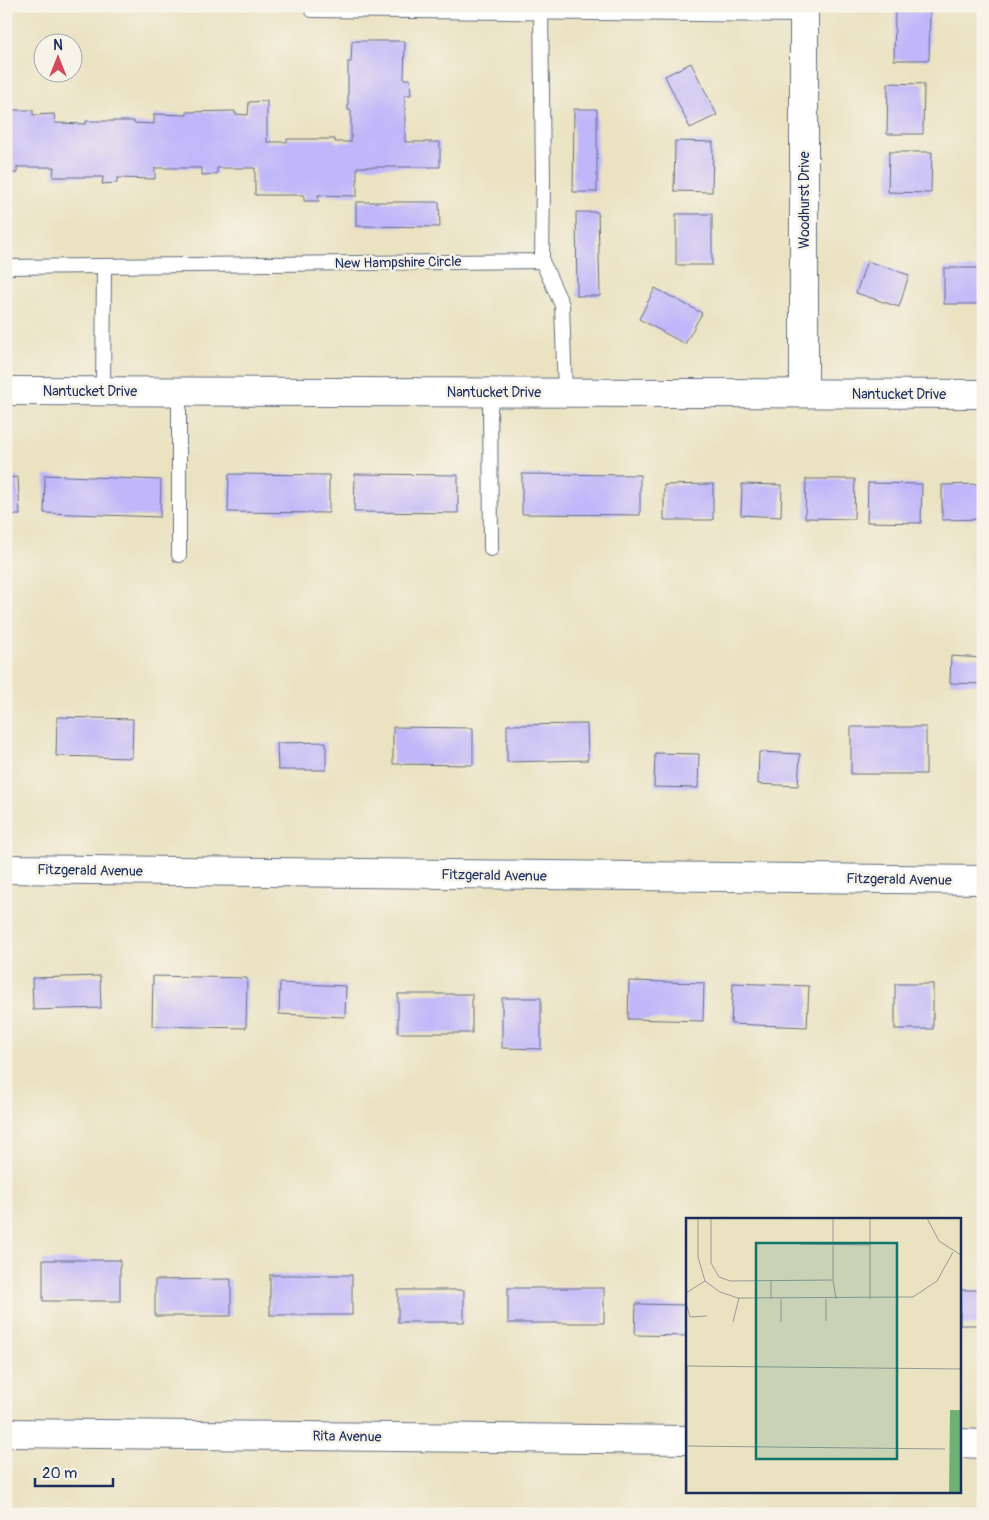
<svg xmlns="http://www.w3.org/2000/svg" width="989" height="1520" font-family="Pangolin,sans-serif">
<style>
.building{fill:#c0b6f9}
.lines{fill:none;stroke-linecap:round;stroke-linejoin:round}
.lane-casing{stroke:#636e81;stroke-width:16}
.street-casing{stroke:#636e81;stroke-width:30}
.lane{stroke:#fff;stroke-width:14}
.street{stroke:#fff;stroke-width:28}
.labels{text-anchor:middle;stroke-width:5;stroke-linejoin:round;paint-order:stroke}
.street-label{font-size:14px;fill:#1b2f5e;stroke:#f7f3e8}
.inset-road{fill:none;stroke:#979a99;stroke-width:1}
.view{fill:#0f766e;fill-opacity:0.15;stroke:#0f766e;stroke-width:2.5}
.inset-edge{fill:none;stroke:#1b2f5e;stroke-width:2.5}
</style>
<rect width="100%" height="100%" fill="#f7f3e8"/>
<filter id="ink" filterUnits="userSpaceOnUse"><feTurbulence type="fractalNoise" baseFrequency=".02" numOctaves="2"/><feDisplacementMap in="SourceGraphic" scale="10" xChannelSelector="R" yChannelSelector="G"/><feConvolveMatrix kernelMatrix="1 2 1 2 8 2 1 2 1" color-interpolation-filters="sRGB"/></filter>
<filter id="wash" filterUnits="userSpaceOnUse"><feTurbulence type="fractalNoise" baseFrequency=".0096" numOctaves="4" result="noise"/><feDisplacementMap in="SourceGraphic" scale="20" xChannelSelector="R" yChannelSelector="G"/><feGaussianBlur stdDeviation="1.12" result="paint"/><feColorMatrix in="noise" values="0 0 0 0 0 0 0 0 0 0 0 0 0 0 0 0 0 1.4 0 .05"/><feComposite in="paint" operator="in"/></filter>
<g filter="url(#wash)">
<rect width="100%" height="100%" fill="#eae2c1"/>
<g id="blocks">
<g class="building">
<path d="M895 12H930L929 60H894Z"/>
<path d="M352 41H405L404 79H410L411 95H405V142H440V167H357V196L318 195 319 201H304V195H255V168H217V174L202 175V168H155V179L117 178V183L102 184 103 177H53L54 167H17V173H6V110H33V115L54 114 55 123 86 124V121H134V123L154 124V114L187 115V112L235 111V114L248 115 249 102 267 101V142H287V139H335V142H351V110H348V62H351Z"/>
<path d="M691 63 717 115 690 128 665 76Z"/>
<path d="M888 83 924 84 923 134H887Z"/>
<path d="M574 109H597V192H573Z"/>
<path d="M675 141 713 142 712 192 674 191Z"/>
<path d="M889 152H932L931 193 888 192Z"/>
<path d="M356 202H439L440 227 356 226Z"/>
<path d="M576 212H598L600 296H577Z"/>
<rect x="676" y="214" width="36" height="51"/>
<path d="M867 261 909 275 899 307 856 293Z"/>
<rect x="944" y="268" width="39" height="36"/>
<path d="M655 288 702 313 685 344 639 319Z"/>
<path d="M229 474 329 475V513L228 512Z"/>
<path d="M355 474 458 475V513L354 512Z"/>
<path d="M522 474 640 475V515L522 514Z"/>
<path d="M45 475 161 480 160 517 44 513Z"/>
<path d="M18 477 20 515H6V478Z"/>
<path d="M806 479H855L854 519 805 518Z"/>
<path d="M868 483 922 484 921 523 867 522Z"/>
<path d="M713 484V520H664V485Z"/>
<path d="M742 484 782 485 781 517 741 515Z"/>
<path d="M983 484V519L942 520V485Z"/>
<path d="M951 656 983 658V684L950 683Z"/>
<path d="M57 717 133 719 132 758 56 756Z"/>
<path d="M587 724 588 760 507 762V725Z"/>
<path d="M393 727 473 728V765L393 764Z"/>
<rect x="851" y="727" width="75" height="47"/>
<path d="M326 742V770H278L277 743Z"/>
<path d="M759 752 800 754 798 786 758 784Z"/>
<path d="M655 753 699 754 698 788 654 787Z"/>
<path d="M100 976 101 1008 33 1010 32 978Z"/>
<path d="M153 976 247 978 246 1028 152 1026Z"/>
<path d="M629 981 704 983 703 1021 628 1019Z"/>
<path d="M280 983 346 986 345 1017 279 1014Z"/>
<path d="M733 983 809 986 807 1027 731 1024Z"/>
<rect x="895" y="984" width="38" height="45"/>
<rect x="398" y="994" width="74" height="39"/>
<path d="M502 998H541V1049L502 1048Z"/>
<rect x="43" y="1260" width="77" height="41"/>
<rect x="270" y="1275" width="82" height="40"/>
<path d="M231 1279V1316H155V1280Z"/>
<rect x="508" y="1288" width="96" height="35"/>
<rect x="398" y="1290" width="66" height="32"/>
<rect x="960" y="1290" width="23" height="35"/>
<path d="M636 1304 688 1305V1336L635 1335Z"/>
</g>
</g>
</g>
<g filter="url(#ink)">
<use href="#blocks" fill-opacity="0" stroke="#636e81" stroke-width="1"/>
<g class="lines">
<g class="lane-casing">
<g id="lane">
<path d="M312 10 804 15"/>
<path d="M542 261 562 305 565 392"/>
<path d="M6 267 542 261 543 180 541 6"/>
<path d="M103 391 104 266"/>
<path d="M490 392 491 549"/>
<path d="M179 555V392"/>
</g>
</g>
<g class="street-casing">
<g id="street">
<path d="M6 391 983 394"/>
<path d="M804 393V6"/>
<path d="M6 869 983 880"/>
<path d="M6 1433 688 1440"/>
<path d="M960 1443 983 1444"/>
</g>
</g>
<use href="#lane" class="lane"/>
<use href="#street" class="street"/>
</g>
</g>
<g class="labels">
<g class="street-label">
<text transform="translate(804 200) rotate(-90)" y="5">Woodhurst Drive</text>
<text transform="translate(398 262) rotate(-1)" y="5">New Hampshire Circle</text>
<text x="90" y="396">Nantucket Drive</text>
<text x="494" y="397">Nantucket Drive</text>
<text x="899" y="399">Nantucket Drive</text>
<text transform="translate(90 870) rotate(1)" y="5">Fitzgerald Avenue</text>
<text transform="translate(494 875) rotate(1)" y="5">Fitzgerald Avenue</text>
<text transform="translate(899 879) rotate(1)" y="5">Fitzgerald Avenue</text>
<text transform="translate(347 1436) rotate(1)" y="5">Rita Avenue</text>
</g>
</g>
<g transform="translate(686 1218)">
<rect width="275" height="275" fill="#eae2c1"/>
<path d="M264 192H275V275H263Z" fill="#6fb174"/>
<path class="inset-road" d="M12 0V39L19 63 34 74 52 80 227 79 251 63 267 34M25 0V45L33 59 44 63 147 62V0M241 0 253 23 275 37M114 26 184 27M147 62 150 81M0 75 19 63M85 81V63M140 81V103M184 81V0M0 85 4 99 21 98M47 104 53 80M95 104V81M0 148 275 151M1 148V275M0 228 259 231"/>
<path class="view" d="M70 25H211V241H70Z"/>
<rect width="275" height="275" class="inset-edge"/>
</g>
<rect width="989" height="1520" fill="none" stroke="#f7f3e8" stroke-width="25"/>
<g transform="translate(58 58)"><circle r="24" fill="#f7f3e8" stroke="#9fa5b1"/>
<path d="M0-4L9 19L0 12L-9 19Z" fill="#d1495b"/>
<text y="-8" font-size="14" font-weight="bold" text-anchor="middle" fill="#1b2f5e">N</text>
</g>
<path d="M35 1478v8h78v-8" fill="none" stroke="#1b2f5e" stroke-width="2.5"/>
<text x="42" y="1478" font-size="15" fill="#1b2f5e" stroke="#f7f3e8" stroke-width="4" paint-order="stroke">20 m</text>
</svg>
